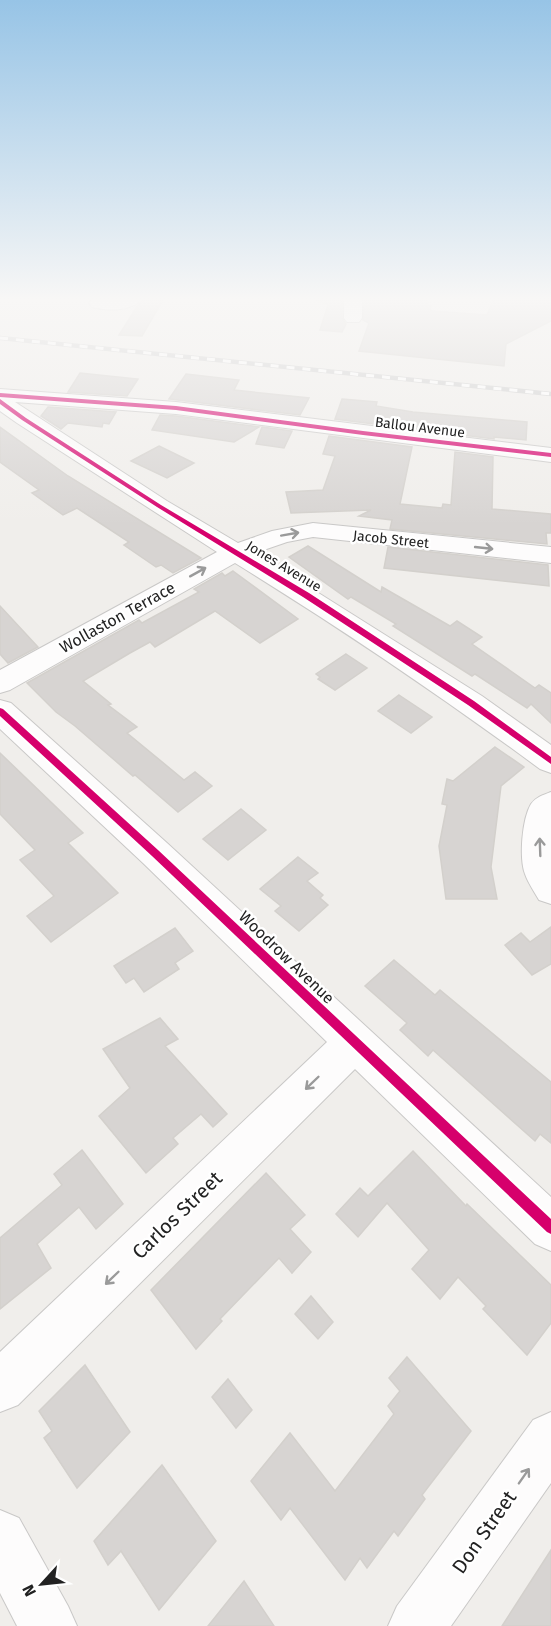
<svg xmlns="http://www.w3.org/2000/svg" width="551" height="1626" font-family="'Fira Sans',sans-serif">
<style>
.building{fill:#d7d4d2;stroke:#d3d0cc;stroke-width:1.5}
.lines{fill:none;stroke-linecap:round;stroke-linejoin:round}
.minor-casing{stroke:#c9c8c7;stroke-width:2}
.minor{fill:#fdfcfc;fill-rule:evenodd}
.rail-casing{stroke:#ccc;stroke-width:4.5}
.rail{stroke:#fff;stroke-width:3;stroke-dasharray:8;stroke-linecap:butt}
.cycleway-casing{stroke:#fff;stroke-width:4}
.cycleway{fill:#d6006c;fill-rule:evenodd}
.oneway{stroke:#9a9a9a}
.labels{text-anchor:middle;stroke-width:5;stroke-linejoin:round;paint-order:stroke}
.far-street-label{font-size:14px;fill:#222;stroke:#fff}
.street-label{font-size:16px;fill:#222;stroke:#fff}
.near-street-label{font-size:20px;fill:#222;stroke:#fff}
</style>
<rect width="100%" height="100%" fill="#f0eeeb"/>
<g class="building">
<path d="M145 298H164L142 336 119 335 138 305Z"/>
<path d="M311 298H342V318L346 324 342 332 320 330 328 305Z"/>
<path d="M380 298H427L428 305H431L430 310 432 311 487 315 494 298H551V321L506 344 504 366 359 351 369 323 363 320 364 299 382 300Z"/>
<path d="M80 373 138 379 127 396 68 392Z"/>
<path d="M186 374 239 380 234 390 309 398 300 415 169 399Z"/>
<path d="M342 399 377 402 376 406 413 412 527 422 526 440 494 437V439L335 419Z"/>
<path d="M48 407 116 412 109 424 103 423 102 427 68 423 61 429 41 416Z"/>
<path d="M160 415 176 416 259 427 234 442 152 430Z"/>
<path d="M0 427 68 476 201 558 173 573 161 565 156 567 124 545 129 542 77 508 63 515 32 493 39 490 0 462Z"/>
<path d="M262 427 292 431 284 448 256 444Z"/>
<path d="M329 436 412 447 400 504 442 508 443 504 451 505 455 452 493 457 492 509 551 514V533H546L547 544 390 529 392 520 359 516 371 510 291 513 286 492 323 490 335 456 323 454Z"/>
<path d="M159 446 194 463 167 478 131 461Z"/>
<path d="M308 546 381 592 382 587 450 626 457 621 482 637 472 644 535 688 539 685 551 693V723L531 704 527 708 475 674 472 676 393 626 396 624 351 597 348 599 289 557Z"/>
<path d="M388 547 548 565 549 586 384 568Z"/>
<path d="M233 571 298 619 260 643 215 611 155 647 150 642 130 653 83 681 111 704 108 705 137 727 127 733 184 780 195 772 212 786 178 812 135 775 133 776 75 726 56 712 27 683 139 620 142 623 199 592 194 589 222 573 225 576Z"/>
<path d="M0 606 38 647 8 663 0 654Z"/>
<path d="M346 654 367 668 335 690 318 679 320 677 316 674Z"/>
<path d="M399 695 432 717 411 733 378 711Z"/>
<path d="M495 747 524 767 501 786 491 867 497 899H446L439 846 447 805 442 804 447 779 453 781Z"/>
<path d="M0 753 83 833 68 843 118 893 51 942 27 916 54 896 20 860 35 850 0 814Z"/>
<path d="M241 809 266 830 228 860 203 839Z"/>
<path d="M298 857 318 873 307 881 323 895 320 898 328 905 299 931 275 911 281 906 260 889Z"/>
<path d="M551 927V964L532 975 505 945 521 933 530 942Z"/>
<path d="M175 928 193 951 175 963 179 969 144 992 134 978 126 983 114 966Z"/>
<path d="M394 960 435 995 440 990 551 1082V1143L540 1134 535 1141 433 1050 428 1056 400 1030 407 1023 365 986Z"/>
<path d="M160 1018 178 1039 165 1046 227 1114 213 1127 201 1114 173 1138 178 1144 146 1173 99 1116 130 1088 103 1049Z"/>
<path d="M82 1150 123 1204 96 1229 79 1207 37 1244 51 1268 0 1309V1238L62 1185 54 1174Z"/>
<path d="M413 1151 466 1206 467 1204 551 1285V1323L527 1355 483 1309 486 1306 458 1277 440 1299 412 1269 429 1250 387 1203 358 1237 336 1214 360 1188 368 1196Z"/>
<path d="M266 1173 305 1215 290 1229 311 1252 292 1273 279 1258 220 1319 222 1321 196 1349 151 1290Z"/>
<path d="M311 1296 333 1322 318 1339 295 1314Z"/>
<path d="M407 1357 471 1431 422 1495 425 1499 398 1536 394 1531 367 1568 360 1558 345 1580 290 1508 281 1520 251 1481 290 1433 335 1491 394 1414 388 1406 400 1391 389 1378Z"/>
<path d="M85 1365 130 1432 77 1488 44 1438 52 1431 39 1411Z"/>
<path d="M228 1379 252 1410 236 1428 212 1397Z"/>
<path d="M162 1465 216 1541 159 1610 121 1551 108 1565 94 1541Z"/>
<path d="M551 1550V1626H502Z"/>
<path d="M244 1581 274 1626H208Z"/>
</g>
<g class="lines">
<g class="minor-casing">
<g id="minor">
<path d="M98 298H143C132 312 107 311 92 307L89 303 92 299Z"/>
<path d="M344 298H362V318L359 322H347L344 318Z"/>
<path d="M0 389 176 402 551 448V462L176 414 15 402 167 501 238 543 272 531 313 523 551 547V563L313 537 287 542 255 553 482 696 551 745V773L540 769C441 696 339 627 235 563L10 690 0 693V670L217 552 17 423 0 411Z"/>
<path d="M0 700 11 703 167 843 551 1197V1251L535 1244 355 1069 18 1405 0 1412V1352L327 1042 143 863 0 729Z"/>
<path d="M551 792V904L539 900C534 891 528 883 525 874 519 858 522 819 531 804 536 797 543 795 551 792Z"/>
<path d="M551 1412V1483L451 1626H388L397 1606 533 1420Z"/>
<path d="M0 1510 19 1518 68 1606 77 1626H17L0 1593Z"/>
</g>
</g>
<use href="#minor" class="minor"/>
<g class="rail-casing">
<path id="rail" d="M0 338 551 394"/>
</g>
<use href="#rail" class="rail"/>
<g class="cycleway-casing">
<g id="cycleway">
<path d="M0 393 176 406 363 431 551 453V457L363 435 176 410 0 397Z"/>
<path d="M0 399 26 418 161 505 309 593 474 701 551 757V764L468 705 303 597 157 507 22 420 0 404Z"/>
<path d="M0 708 3 709 158 850 551 1219V1234L547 1232 152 856 0 716Z"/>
</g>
</g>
<use href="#cycleway" class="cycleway"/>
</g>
<defs><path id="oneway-shaft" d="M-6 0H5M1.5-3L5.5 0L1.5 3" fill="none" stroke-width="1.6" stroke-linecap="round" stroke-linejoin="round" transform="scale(1.5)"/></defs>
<g class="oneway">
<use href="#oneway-shaft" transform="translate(290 534) rotate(-10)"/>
<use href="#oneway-shaft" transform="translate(484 548) rotate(6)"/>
<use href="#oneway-shaft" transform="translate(198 572) rotate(-29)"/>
<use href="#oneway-shaft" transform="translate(540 847) rotate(-92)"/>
<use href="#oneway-shaft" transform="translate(312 1083) rotate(136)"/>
<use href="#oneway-shaft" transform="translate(112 1278) rotate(136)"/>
<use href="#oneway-shaft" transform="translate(524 1476) rotate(-55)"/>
</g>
<linearGradient id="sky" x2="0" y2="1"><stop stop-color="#97c4e6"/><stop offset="0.57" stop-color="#f8f7f6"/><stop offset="1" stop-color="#f8f7f6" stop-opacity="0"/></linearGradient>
<rect width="551" height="525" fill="url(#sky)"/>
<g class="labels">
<g class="far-street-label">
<text transform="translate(420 427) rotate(7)" y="5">Ballou Avenue</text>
<text transform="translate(391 539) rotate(6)" y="5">Jacob Street</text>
<text transform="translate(284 566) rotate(31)" y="5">Jones Avenue</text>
</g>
<g class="street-label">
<text transform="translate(117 617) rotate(-29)" y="6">Wollaston Terrace</text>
<text transform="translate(287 957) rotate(44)" y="6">Woodrow Avenue</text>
</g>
<g class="near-street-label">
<text transform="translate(177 1215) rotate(-44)" y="7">Carlos Street</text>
<text transform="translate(484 1532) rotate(-55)" y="7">Don Street</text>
</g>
</g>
<g transform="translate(42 1584) rotate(243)" stroke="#ffffff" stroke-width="4.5" paint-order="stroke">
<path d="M0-4.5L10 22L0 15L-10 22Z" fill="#222222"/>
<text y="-9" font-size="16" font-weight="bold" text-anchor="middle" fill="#222222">N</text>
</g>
</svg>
